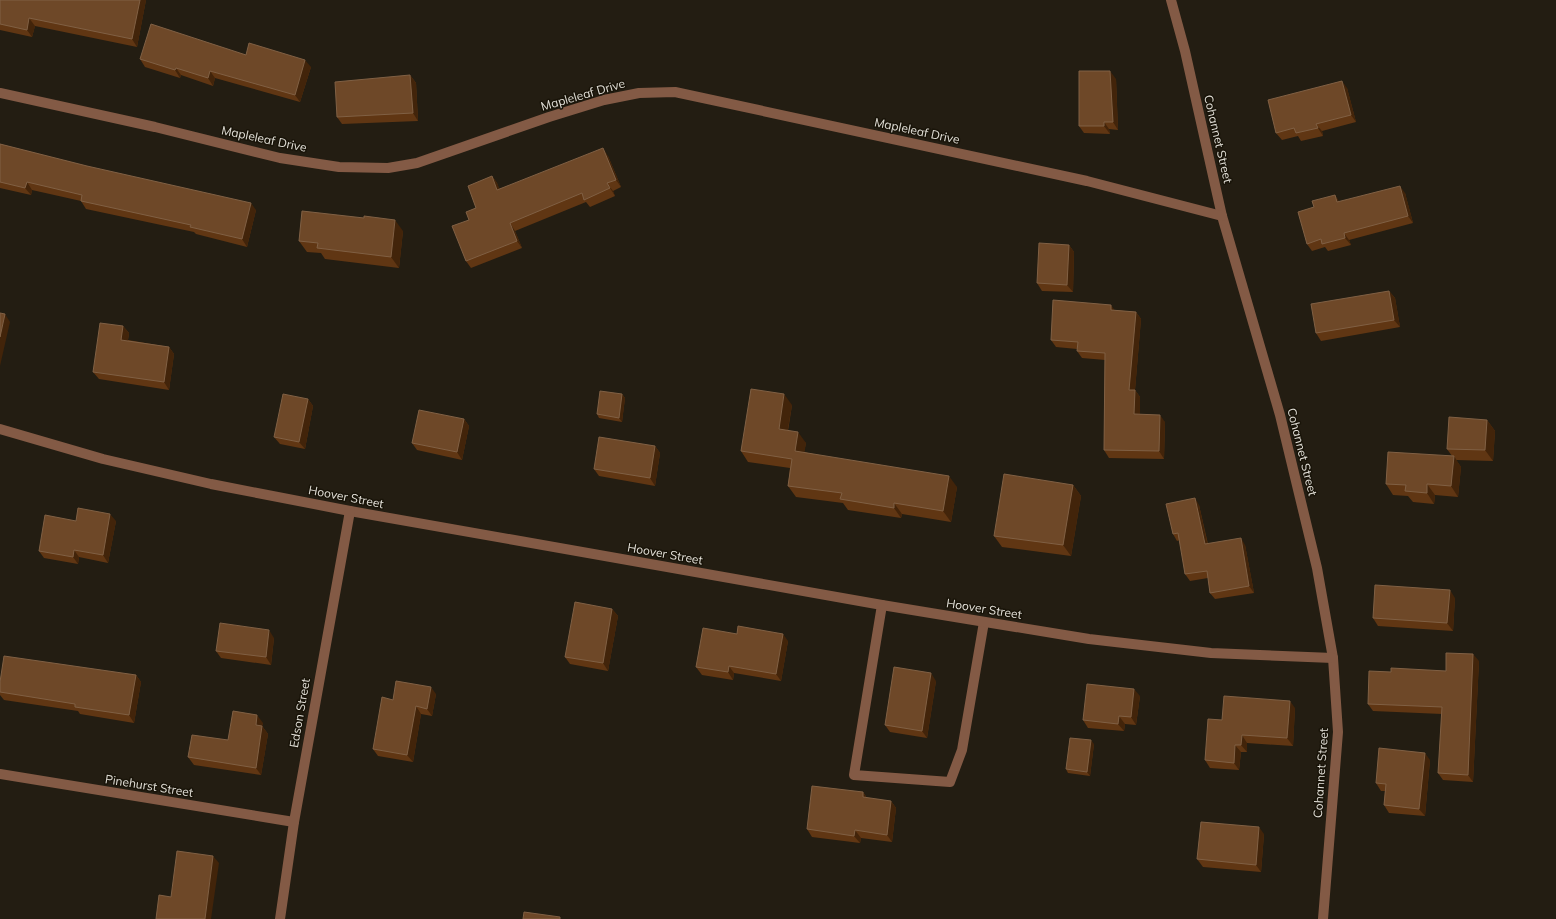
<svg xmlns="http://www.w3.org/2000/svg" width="1556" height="919" font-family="Mulish,sans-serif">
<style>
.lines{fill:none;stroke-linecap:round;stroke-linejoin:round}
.service{stroke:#835a45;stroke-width:10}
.minor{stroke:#835a45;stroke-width:10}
.wall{fill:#603613}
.shaded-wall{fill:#42240a}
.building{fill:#6e4828;stroke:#806044}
.labels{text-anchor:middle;stroke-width:3;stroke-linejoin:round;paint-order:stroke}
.street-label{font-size:12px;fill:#e3e0d8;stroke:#191409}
</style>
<rect width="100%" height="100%" fill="#231d12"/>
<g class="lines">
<path class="service" d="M882 605 854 775 950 782 962 750 984 622"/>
<g class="minor">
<path d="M1171 0 1185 51 1222 216 1280 415 1317 568 1333 658 1338 732 1323 919"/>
<path d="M0 93 155 127 280 158 339 167 388 168 417 163 549 117 604 100 639 93 675 92 1087 181 1222 216"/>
<path d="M0 429 103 459 211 484 350 511 882 605 1089 639 1211 653 1333 658"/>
<path d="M0 774 294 822"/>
<path d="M280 919 294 822 350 511"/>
</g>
</g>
<g class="wall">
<path d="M0 0H146L137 47 35 26 32 37 0 30Z"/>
<path d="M246 55 311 67 300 102 215 78 213 86 181 75 180 78 145 67 140 59Z"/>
<path d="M410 75 416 83 418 121 342 124 337 117Z"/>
<path d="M1116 79 1118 130 1109 129 1110 134 1084 133 1079 126Z"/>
<path d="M1347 88 1356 122 1322 131 1323 136 1301 141 1298 136 1282 140 1276 133Z"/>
<path d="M0 144 256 210 247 247 196 234 194 232 86 209 81 201 32 190 31 195 0 188Z"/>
<path d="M608 156 621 187 613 191 615 196 590 207 586 202 515 231 522 248 471 268 466 261 469 220 476 208 492 176 497 183 499 189Z"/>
<path d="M1405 193 1413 223 1349 240 1351 245 1328 251 1325 247 1312 251 1307 244 1314 207 1335 195 1339 202Z"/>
<path d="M403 231 399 268 325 259 321 253 307 252 299 241Z"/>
<path d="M1069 245 1074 252 1073 292 1042 291 1037 283Z"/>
<path d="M1389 291 1395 298 1400 327 1321 341 1316 333Z"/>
<path d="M1115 310 1136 312 1141 319 1135 390 1140 397V414L1165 422 1164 459 1109 458 1104 450 1105 360 1082 358 1077 351V349L1056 347 1051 340Z"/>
<path d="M123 326 129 333 128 340 169 347 174 354 169 390 99 379 93 372Z"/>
<path d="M622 394 625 398 622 422 599 418 597 414Z"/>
<path d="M308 399 313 406 305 449 280 444 274 437Z"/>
<path d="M792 405 788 431 806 443 804 452 957 487 951 522 902 514 901 518 848 510 843 503 796 497 788 486 790 468 748 462 741 451Z"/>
<path d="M464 419 469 426 462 460 417 450 412 443Z"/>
<path d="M1487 420 1495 431 1493 461 1456 460 1461 467 1458 497 1435 495 1434 504 1413 502 1408 496 1393 495 1386 484 1452 456 1447 449Z"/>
<path d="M655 446 660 453 655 486 599 476 594 469Z"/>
<path d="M1073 485 1081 496 1071 556 1002 547 994 536Z"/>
<path d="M1199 505 1208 544 1245 545 1254 593 1215 599 1210 593 1208 578 1190 581 1185 574 1180 540 1177 541 1173 534Z"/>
<path d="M76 521H116L108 563 79 557 78 564 44 558 39 551Z"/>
<path d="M1455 598 1453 631 1378 626 1373 618Z"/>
<path d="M612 609 618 616 608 671 570 664 565 657Z"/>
<path d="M737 634 788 641 781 681 734 673 733 680 702 675 696 667Z"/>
<path d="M274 638 271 665 221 658 216 651Z"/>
<path d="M1479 661 1473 782 1443 780 1438 773 1442 714 1373 711 1368 704 1391 672 1446 671Z"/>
<path d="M136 675 141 682 134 723 80 714 78 711 4 700 0 695V682Z"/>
<path d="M936 681 927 738 890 732 885 725Z"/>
<path d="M436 694 432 716 421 714 413 762 378 756 373 749 393 700Z"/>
<path d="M1140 696 1136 725 1125 724 1124 731 1088 728 1083 720Z"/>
<path d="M1295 708 1293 746 1247 743V752H1241L1239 770 1210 768 1205 760 1222 720Z"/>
<path d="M263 723 262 726 268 734 261 775 194 765 188 757 228 740Z"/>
<path d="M1094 744 1090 776 1068 773 1066 769Z"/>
<path d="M1430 760 1425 816 1389 813 1384 805 1385 791H1381L1376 783Z"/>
<path d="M863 792 867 798 891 801 896 808 892 842 861 838 860 843 812 837 807 829Z"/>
<path d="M1264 834 1261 872 1203 867 1197 859Z"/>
</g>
<g class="shaded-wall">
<path d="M140 0H146L137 47 132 39Z"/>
<path d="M29 18 35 26 32 37 27 30Z"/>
<path d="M305 60 311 67 300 102 295 95Z"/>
<path d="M176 68 181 75 180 78 175 70Z"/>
<path d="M210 71 215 78 213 86 208 78Z"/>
<path d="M1110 71 1116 79 1118 130 1113 122Z"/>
<path d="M410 75 416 83 418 121 413 113Z"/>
<path d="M1342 81 1347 88 1356 122 1351 115Z"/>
<path d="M1104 122 1109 129 1110 134 1104 126Z"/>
<path d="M1316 124 1322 131 1323 136 1318 128Z"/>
<path d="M603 148 608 156 621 187 616 180Z"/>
<path d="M492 176 497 183 503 197 497 190Z"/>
<path d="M27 182 32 190 31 195 25 188Z"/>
<path d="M607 183 613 191 615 196 610 188Z"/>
<path d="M1400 186 1405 193 1413 223 1408 216Z"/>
<path d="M1335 195 1340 203 1337 202Z"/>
<path d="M251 203 256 210 247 247 242 239Z"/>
<path d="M395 220 403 231 399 268 391 257Z"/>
<path d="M510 223 515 231 522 248 517 241Z"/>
<path d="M1344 233 1349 240 1351 245 1345 238Z"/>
<path d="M1069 245 1074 252 1073 292 1067 285Z"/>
<path d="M1389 291 1395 298 1400 327 1394 320Z"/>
<path d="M1111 305 1116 312 1111 310Z"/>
<path d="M1136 312 1141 319 1135 390 1140 397V422L1134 414 1129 390Z"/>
<path d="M5 314 10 322 0 366V337Z"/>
<path d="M123 326 129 333 127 347 121 340Z"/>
<path d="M169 347 174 354 169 390 164 382Z"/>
<path d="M622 394 625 398 622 422 619 418Z"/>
<path d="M784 394 792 405 786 440 779 429Z"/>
<path d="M308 399 313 406 305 449 299 442Z"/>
<path d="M1160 415 1165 422 1164 459 1159 451Z"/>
<path d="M464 419 469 426 462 460 457 452Z"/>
<path d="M1487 420 1495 431 1493 461 1485 450Z"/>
<path d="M798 432 806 443 803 462 795 451Z"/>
<path d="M655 446 660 453 655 486 650 478Z"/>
<path d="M1454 456 1461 467 1458 497 1451 486Z"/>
<path d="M949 476 957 487 951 522 943 511Z"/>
<path d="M1427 484 1435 495 1434 504 1427 493Z"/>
<path d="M1073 485 1081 496 1071 556 1063 545Z"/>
<path d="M1195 498 1199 505 1209 551 1205 544Z"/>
<path d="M894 503 902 514 901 518 894 508Z"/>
<path d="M110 514 116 521 108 563 103 555Z"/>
<path d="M1241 538 1245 545 1254 593 1249 586Z"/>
<path d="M74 550 79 557 78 564 73 557Z"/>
<path d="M1450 590 1455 598 1453 631 1447 623Z"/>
<path d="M612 609 618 616 608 671 603 663Z"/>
<path d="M269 630 274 638 271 665 266 657Z"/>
<path d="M783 634 788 641 781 681 776 674Z"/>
<path d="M1473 654 1479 661 1473 782 1468 775Z"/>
<path d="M729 666 734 673 733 680 728 672Z"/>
<path d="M931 673 936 681 927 738 922 731Z"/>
<path d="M136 675 141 682 134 723 129 715Z"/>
<path d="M431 687 436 694 432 716 427 709Z"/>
<path d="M1134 689 1140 696 1136 725 1131 717Z"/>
<path d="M1290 701 1295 708 1293 746 1287 738Z"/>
<path d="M416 706 421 714 413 762 407 755Z"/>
<path d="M257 715 263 723 261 733 256 725Z"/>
<path d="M1119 716 1125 724 1124 731 1118 724Z"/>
<path d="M262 726 268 734 261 775 256 768Z"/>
<path d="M1242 735 1247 743V752L1241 745Z"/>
<path d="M1091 740 1094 744 1090 776 1087 772Z"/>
<path d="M1235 745 1241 752 1239 770 1234 763Z"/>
<path d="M1425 753 1430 760 1425 816 1419 809Z"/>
<path d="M863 792 868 800 863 797Z"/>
<path d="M891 801 896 808 892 842 887 835Z"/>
<path d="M1259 827 1264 834 1261 872 1256 865Z"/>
<path d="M855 830 861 838 860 843 854 836Z"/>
<path d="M213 856 219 863 211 919H205Z"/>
</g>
<g class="building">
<path d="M0 0H140L132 39 29 18 27 30 0 24Z"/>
<path d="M151 24 246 55 249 43 305 60 295 95 210 71 208 78 176 68 175 70 140 59Z"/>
<path d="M1079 71H1110L1113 122H1104V126H1079Z"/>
<path d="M410 75 413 113 337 117 335 82Z"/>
<path d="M1342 81 1351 115 1316 124 1318 128 1296 133 1294 128 1276 133 1268 100Z"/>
<path d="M0 144 87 166 251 203 242 239 190 227 191 225 81 201 82 195 27 182 25 188 0 182Z"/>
<path d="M603 148 616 180 607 183 610 188 584 200 582 193 510 223 517 241 466 261 452 226 469 220 466 212 476 208 468 186 492 176 497 190Z"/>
<path d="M1400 186 1408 216 1344 233 1345 238 1322 244 1321 239 1307 244 1298 212 1314 207 1312 201 1335 195 1337 202Z"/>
<path d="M302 211 364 218V216L395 220 391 257 317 248 318 243 299 241Z"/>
<path d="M1039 243 1069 245 1067 285 1037 283Z"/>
<path d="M1389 291 1394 320 1316 333 1311 304Z"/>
<path d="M1053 300 1111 305V310L1136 312 1129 390H1135L1134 414 1160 415 1159 451 1104 450 1105 353 1077 351 1078 342 1051 340Z"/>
<path d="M0 313 5 314 0 337Z"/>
<path d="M100 323 123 326 121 340 169 347 164 382 93 372Z"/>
<path d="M751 389 784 394 779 429 798 432 795 451 949 476 943 511 894 503V508L840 499 842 493 788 486 792 459 741 451Z"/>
<path d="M600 391 622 394 619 418 597 414Z"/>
<path d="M283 394 308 399 299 442 274 437Z"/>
<path d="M419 410 464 419 457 452 412 443Z"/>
<path d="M1449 417 1487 420 1485 450 1447 449Z"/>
<path d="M599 437 655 446 650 478 594 469Z"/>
<path d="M1388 452 1454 456 1451 486 1427 484V493L1405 491 1406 485 1386 484Z"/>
<path d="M1004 474 1073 485 1063 545 994 536Z"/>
<path d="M1195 498 1205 544 1241 538 1249 586 1210 593 1207 571 1185 574 1178 533 1173 534 1166 504Z"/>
<path d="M78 508 110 514 103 555 74 550 73 557 39 551 45 515 76 521Z"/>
<path d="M1375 585 1450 590 1447 623 1373 618Z"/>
<path d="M575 602 612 609 603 663 565 657Z"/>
<path d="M220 623 269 630 266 657 216 651Z"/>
<path d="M738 626 783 634 776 674 729 666 728 672 696 667 703 628 737 634Z"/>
<path d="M1446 653 1473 654 1468 775 1438 773 1442 707 1368 704 1369 671 1391 672V668L1446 671Z"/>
<path d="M4 656 136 675 129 715 75 707V704L0 692V682Z"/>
<path d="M894 667 931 673 922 731 885 725Z"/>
<path d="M396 681 431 687 427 709 416 706 407 755 373 749 382 697 393 700Z"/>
<path d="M1087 684 1134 689 1131 717 1119 716 1118 724 1083 720Z"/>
<path d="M1224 696 1290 701 1287 738 1242 735 1241 745H1235L1234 763 1205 760 1208 719 1222 720Z"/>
<path d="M233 711 257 715 256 725 262 726 256 768 188 757 192 735 228 740Z"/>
<path d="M1070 738 1091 740 1087 772 1066 769Z"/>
<path d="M1379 748 1425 753 1419 809 1384 805 1386 784 1376 783Z"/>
<path d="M812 786 863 792V797L891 801 887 835 855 830 854 836 807 829Z"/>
<path d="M1201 822 1259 827 1256 865 1197 859Z"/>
<path d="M177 851 213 856 205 919H156L159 895 171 897Z"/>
<path d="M524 912 560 917V919H523Z"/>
</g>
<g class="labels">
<g class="street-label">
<text transform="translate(583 95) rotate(-16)" y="4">Mapleleaf Drive</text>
<text transform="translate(917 131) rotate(12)" y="4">Mapleleaf Drive</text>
<text transform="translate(264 139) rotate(12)" y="4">Mapleleaf Drive</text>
<text transform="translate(1218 139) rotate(77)" y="4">Cohannet Street</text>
<text transform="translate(1302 452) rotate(76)" y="4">Cohannet Street</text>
<text transform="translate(346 497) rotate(11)" y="4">Hoover Street</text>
<text transform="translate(665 554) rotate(10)" y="4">Hoover Street</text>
<text transform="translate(984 609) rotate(9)" y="4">Hoover Street</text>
<text transform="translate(300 713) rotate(-80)" y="4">Edson Street</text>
<text transform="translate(1321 773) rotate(-86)" y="4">Cohannet Street</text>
<text transform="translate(149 786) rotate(9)" y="4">Pinehurst Street</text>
</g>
</g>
</svg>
